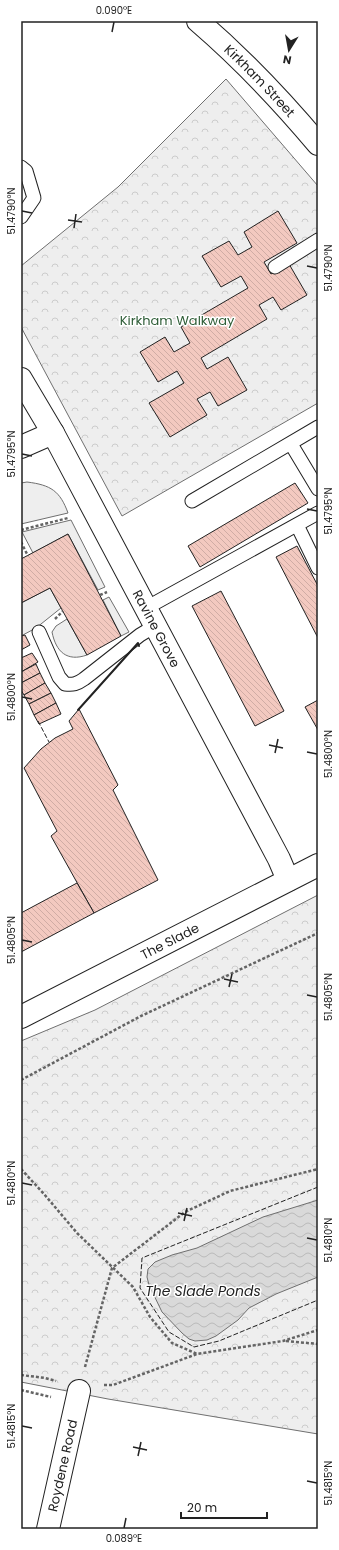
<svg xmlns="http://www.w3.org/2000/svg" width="339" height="1550" font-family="Poppins,sans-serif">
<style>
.grass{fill:#eee;stroke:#6f6f6f}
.park{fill:url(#park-crowns);stroke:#6f6f6f}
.water{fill:url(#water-waves);stroke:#6f6f6f}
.building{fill:url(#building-back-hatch);stroke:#222}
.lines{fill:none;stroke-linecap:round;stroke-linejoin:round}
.service-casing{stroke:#222;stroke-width:15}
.minor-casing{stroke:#222;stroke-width:24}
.tertiary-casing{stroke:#222;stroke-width:24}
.path{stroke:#646464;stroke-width:2.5;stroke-dasharray:3 2;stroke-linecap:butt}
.service{stroke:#fff;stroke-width:13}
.minor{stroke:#fff;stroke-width:22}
.tertiary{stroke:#fff;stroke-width:22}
.fence{stroke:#222;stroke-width:1;stroke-dasharray:5 2;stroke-linecap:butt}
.wall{stroke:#222;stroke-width:2}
.ticks{fill:none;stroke:#222;stroke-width:1.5}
.labels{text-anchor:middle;stroke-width:3;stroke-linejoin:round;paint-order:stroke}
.street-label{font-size:13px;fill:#222;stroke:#fff}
.park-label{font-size:13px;fill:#2f5e38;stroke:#fff}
.water-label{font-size:14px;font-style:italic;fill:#222;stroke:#fff}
.neatline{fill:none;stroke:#222;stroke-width:1.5}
.ticks-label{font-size:10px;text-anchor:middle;fill:#222}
</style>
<defs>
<pattern id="park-crowns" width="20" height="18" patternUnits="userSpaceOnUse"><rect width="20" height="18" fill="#eee"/><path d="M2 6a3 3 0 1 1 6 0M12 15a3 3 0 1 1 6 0" fill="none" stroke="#ccc"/></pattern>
<pattern id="water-waves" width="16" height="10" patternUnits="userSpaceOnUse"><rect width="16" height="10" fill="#d9d9d9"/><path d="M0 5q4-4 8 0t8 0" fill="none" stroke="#bababa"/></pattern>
<pattern id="building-back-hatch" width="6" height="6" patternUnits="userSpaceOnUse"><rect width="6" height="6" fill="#f3c9c0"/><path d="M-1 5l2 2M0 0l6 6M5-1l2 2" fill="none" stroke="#d0aca5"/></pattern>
</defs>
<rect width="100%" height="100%" fill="#fff"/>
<g class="grass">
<path d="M27 482C51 485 60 491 68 513L21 524V483Z"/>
<path d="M71 520 105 587 98 590 68 534 33 553 22 532Z"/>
<path d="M50 588 61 608 36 628 21 636V603Z"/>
<path d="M109 597 129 632 121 636 103 600Z"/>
<path d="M67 619 87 655C67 662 56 652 52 632L56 626Z"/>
</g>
<g class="park">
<path d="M226 79 318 186V403L122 516 21 327V266L118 187Z"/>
<path d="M318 895V1434L108 1399 21 1382V1041L95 1010Z"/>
</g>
<path class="water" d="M318 1200V1277L276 1294 249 1308 238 1320 216 1336 207 1340 195 1341 189 1339 182 1333 162 1312 149 1285 147 1277 148 1269 155 1262 172 1255 197 1248 263 1217Z"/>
<g class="building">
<path d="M278 211 297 243 264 262 271 274 289 264 307 295 281 310 273 297 259 305 267 319 201 358 207 369 228 357 247 390 218 406 210 392 197 399 207 415 170 437 149 403 184 383 177 371 158 382 140 352 165 337 174 352 190 343 181 327 248 288 241 276 221 287 202 256 229 241 238 255 252 247 244 232Z"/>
<path d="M295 483 308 503 200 567 188 546Z"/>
<path d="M68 534 121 636 87 655 50 588 21 603V559Z"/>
<path d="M297 546 318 586V638L276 557Z"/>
<path d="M221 591 284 711 255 726 192 606Z"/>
<path d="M25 635 30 645 21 650V636Z"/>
<path d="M32 653 38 662 21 672V658Z"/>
<path d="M36 664 40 673 21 683V672Z"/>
<path d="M40 673 45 683 24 695 21 690V683Z"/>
<path d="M45 683 51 693 29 704 24 695Z"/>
<path d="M51 693 56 703 34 715 29 704Z"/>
<path d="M318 700V730L305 707Z"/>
<path d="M56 703 61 714 39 724 34 715Z"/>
<path d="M79 709 118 785 113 790 158 880 94 913 51 836 57 831 24 768 41 749 55 738 73 729 69 721Z"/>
<path d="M77 883 94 913 21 952V913Z"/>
</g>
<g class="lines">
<g class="service-casing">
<g id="service">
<path d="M21 167 26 171 34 198 21 217"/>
<path d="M275 267 318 240"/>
<path d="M291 444 318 489"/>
<path d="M192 501 318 427"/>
<path d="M297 525 318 568"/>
<path d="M146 608 318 513"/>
<path d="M39 632 59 677 65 684C73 685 77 684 84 679L140 635 155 626"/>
</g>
</g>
<g class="minor-casing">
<g id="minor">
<path id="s1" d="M198 21C241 58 281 100 318 144"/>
<path id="s2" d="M21 379 53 433 279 859 288 880"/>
<path d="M21 447 53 433"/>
<path id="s3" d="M48 1529 79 1391"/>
</g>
</g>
<g class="tertiary-casing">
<g id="tertiary">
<path id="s4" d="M21 1017 318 865"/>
</g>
</g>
<g class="path">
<path d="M21 530 68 518"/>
<path d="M21 542 28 556"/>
<path d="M100 595 107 592"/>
<path d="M55 619 63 611"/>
<path d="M21 1080 141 1016 318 933"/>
<path d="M21 1169 44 1194 77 1233 133 1287 150 1317 172 1343 197 1354"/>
<path d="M286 1341 318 1344"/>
<path d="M85 1367 112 1268 185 1212 230 1191 318 1169"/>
<path d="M21 1375 45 1378 56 1381"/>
<path d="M104 1385H113L197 1354 283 1341 318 1330"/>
<path d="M21 1390 51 1397"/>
</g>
<use href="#service" class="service"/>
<use href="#minor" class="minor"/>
<use href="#tertiary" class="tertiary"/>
<g class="fence">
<path d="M38 721 49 742"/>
<path d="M318 1187 142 1258 140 1288 169 1332 194 1347 219 1341 318 1300"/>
</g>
<path class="wall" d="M78 710 138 643 139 646"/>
</g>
<path class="ticks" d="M112 32 114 22M22 211 32 213M68 220 82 222M74 228 76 214M307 266 317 268M22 454 32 456M307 509 317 511M22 697 32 699M269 745 283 748M307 752 317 754M275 753 278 739M22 940 32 942M224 979 238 982M229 987 232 974M307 995 317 997M22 1183 32 1185M178 1213 192 1216M184 1221 187 1208M307 1238 317 1240M22 1426 32 1428M133 1447 147 1450M138 1456 141 1442M307 1481 317 1483M124 1528 126 1518"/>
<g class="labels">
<g class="street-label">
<text dy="5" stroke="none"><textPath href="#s1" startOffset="86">Kirkham Street</textPath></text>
<text dy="5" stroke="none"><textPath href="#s2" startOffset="284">Ravine Grove</textPath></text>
<text dy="5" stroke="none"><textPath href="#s4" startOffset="167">The Slade</textPath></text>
<text dy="5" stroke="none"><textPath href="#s3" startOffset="65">Roydene Road</textPath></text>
</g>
<g class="park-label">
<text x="177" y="325">Kirkham Walkway</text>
</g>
<g class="water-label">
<text x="203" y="1296">The Slade Ponds</text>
</g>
</g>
<rect width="339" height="1550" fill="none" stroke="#ffffff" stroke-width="44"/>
<g transform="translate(289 50) rotate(191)" stroke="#ffffff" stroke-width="3" paint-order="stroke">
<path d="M0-3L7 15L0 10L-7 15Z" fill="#222222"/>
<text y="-6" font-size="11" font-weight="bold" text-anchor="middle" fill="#222222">N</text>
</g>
<path d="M181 1512v6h86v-6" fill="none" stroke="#222222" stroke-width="2"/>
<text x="187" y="1512" font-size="12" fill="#222222" stroke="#ffffff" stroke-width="3" paint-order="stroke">20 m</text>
<rect x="22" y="22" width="295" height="1506" class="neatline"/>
<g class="ticks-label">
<text x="114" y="14">0.090°E</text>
<text transform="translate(11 211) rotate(-90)" y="4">51.4790°N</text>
<text transform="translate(328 268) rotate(-90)" y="4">51.4790°N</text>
<text transform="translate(11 454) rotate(-90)" y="4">51.4795°N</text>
<text transform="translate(328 511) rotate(-90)" y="4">51.4795°N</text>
<text transform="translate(11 697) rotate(-90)" y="4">51.4800°N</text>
<text transform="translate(328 754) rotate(-90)" y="4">51.4800°N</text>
<text transform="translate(11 940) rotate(-90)" y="4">51.4805°N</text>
<text transform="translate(328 997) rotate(-90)" y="4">51.4805°N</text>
<text transform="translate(11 1183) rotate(-90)" y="4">51.4810°N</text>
<text transform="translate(328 1240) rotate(-90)" y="4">51.4810°N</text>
<text transform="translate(11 1426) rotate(-90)" y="4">51.4815°N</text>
<text transform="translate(328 1483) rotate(-90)" y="4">51.4815°N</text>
<text x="124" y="1542">0.089°E</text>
</g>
</svg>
